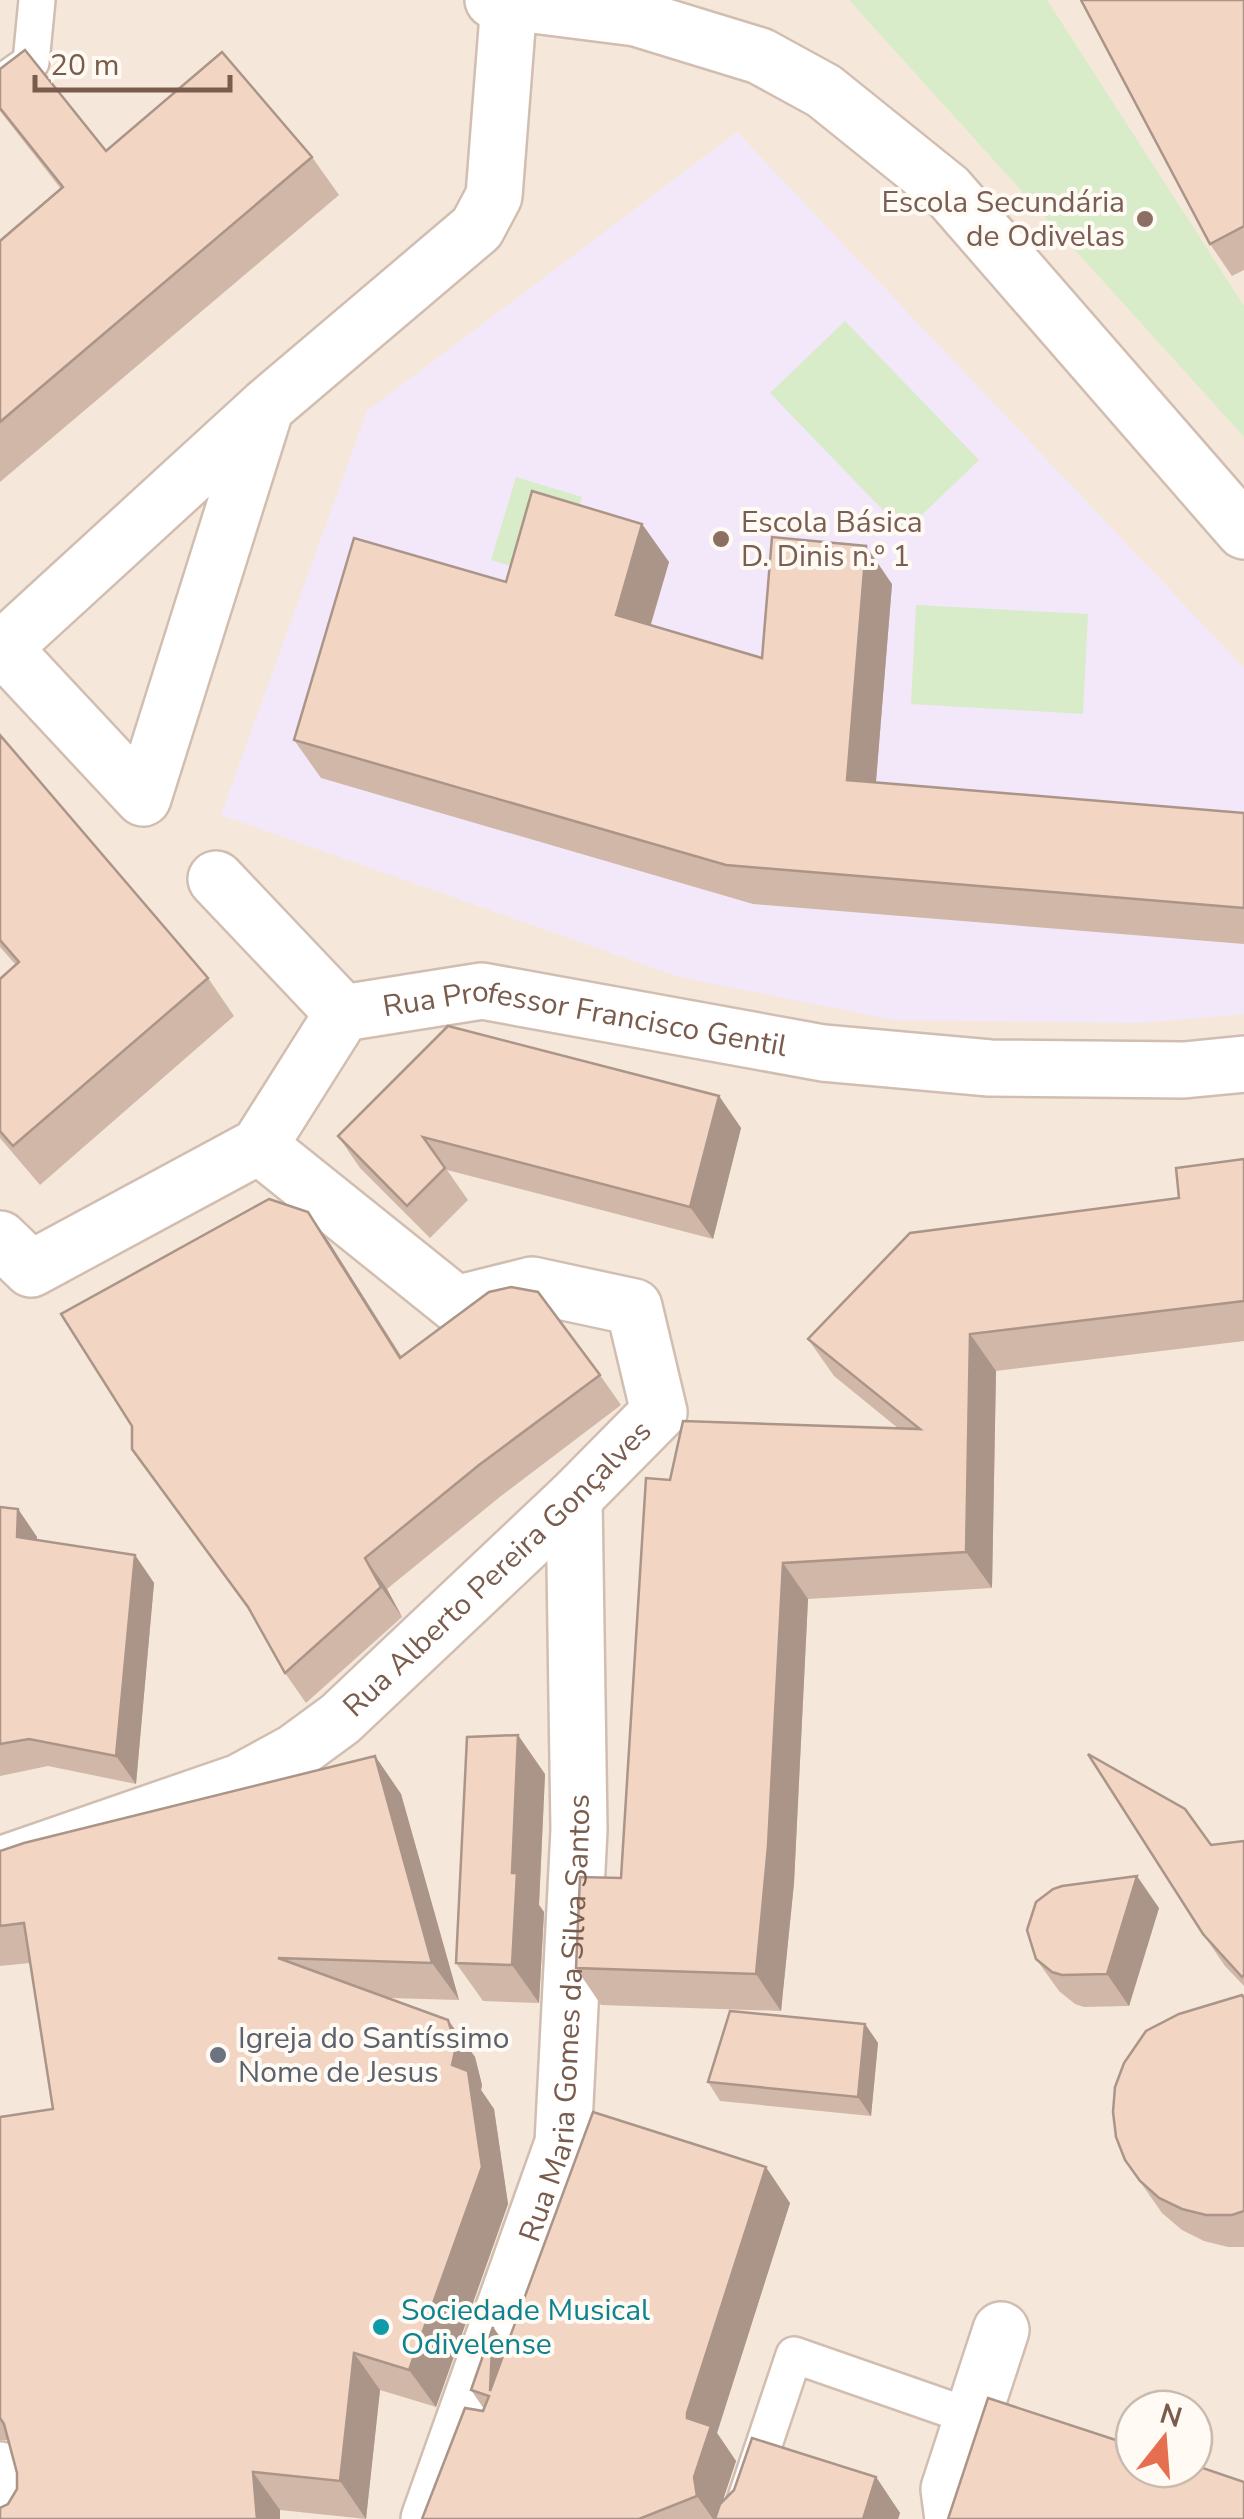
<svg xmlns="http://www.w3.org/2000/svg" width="1244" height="2519" font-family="'Nunito Sans',sans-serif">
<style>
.residential{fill:#f5e8da;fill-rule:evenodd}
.education{fill:#f3e8fa}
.green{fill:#d8ecc9}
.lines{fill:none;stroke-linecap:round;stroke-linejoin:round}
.lane-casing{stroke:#d1beb0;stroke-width:40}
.street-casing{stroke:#d1beb0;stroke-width:60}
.lane{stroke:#fff;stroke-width:35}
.street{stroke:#fff;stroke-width:55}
.wall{fill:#d1b7a8}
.shaded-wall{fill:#aa9588}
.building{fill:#f3d5c3;stroke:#aa9588;stroke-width:2.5}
.education-dot{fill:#8d6e63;stroke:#fffaf3;stroke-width:4}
.worship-dot{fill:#6b7280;stroke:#fffaf3;stroke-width:4}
.culture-dot{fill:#0f9aa8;stroke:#fffaf3;stroke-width:4}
.labels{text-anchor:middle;stroke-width:8;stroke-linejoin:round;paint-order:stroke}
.education-label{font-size:30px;fill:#785e54;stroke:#fffaf3;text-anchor:end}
.street-label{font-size:30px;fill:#7a5c4d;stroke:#fffaf3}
.worship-label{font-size:30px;fill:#5b616d;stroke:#fffaf3;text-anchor:start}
.culture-label{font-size:30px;fill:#0d838f;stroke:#fffaf3;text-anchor:start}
</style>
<rect width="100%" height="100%" fill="#fdf6ec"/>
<path class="residential" d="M0 0H1244V2519H0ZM1134 2409H1194V2469H1134Z"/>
<path class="education" d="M737 132 1244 668V1014L1141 1023 894 1020 679 977 221 815 367 411Z"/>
<g class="green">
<path d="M849 0H1047L1244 306V437Z"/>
<path d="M845 321 979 460 904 532 770 393Z"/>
<path d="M516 477 582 497 571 533 546 577 491 560Z"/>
<path d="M916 605 1088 614 1083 714 911 704Z"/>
</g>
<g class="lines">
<g class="lane-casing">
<g id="lane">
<path d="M0 84 31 62 37 0"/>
<path d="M739 2519 794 2355 972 2417"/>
</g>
</g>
<g class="street-casing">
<g id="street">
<path d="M493 0 636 18 760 56 824 91 947 190 1244 531"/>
<path d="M266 407 143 798 3 648 266 407 477 228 494 196 509 2"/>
<path d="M216 879 343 1013"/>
<path id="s1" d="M0 1239 31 1269 259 1146 343 1013 482 991 823 1053 990 1068 1184 1070 1244 1064"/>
<path id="s2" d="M0 1865 240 1782 295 1752 340 1719 574 1498 659 1412 634 1307 532 1285 456 1304 259 1146"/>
<path d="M0 2470 13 2519"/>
<path id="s3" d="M429 2519 563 2143 579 1830 574 1498"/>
<path d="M953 2519 949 2489 1001 2330"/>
</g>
</g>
<use href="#lane" class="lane"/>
<use href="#street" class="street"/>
</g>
<g class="wall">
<path d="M1244 0V270L1232 276 1210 244Z"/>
<path d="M0 69 106 151 312 157 339 195 0 482V241L61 189 0 111Z"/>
<path d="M642 524 669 562 651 625 762 658 892 584 876 782 1244 813V944L753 904 321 778 294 740 506 582Z"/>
<path d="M0 735 208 978 234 1016 40 1185 0 1138V978L16 965 0 947Z"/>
<path d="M719 1096 741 1128 713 1239 447 1170 468 1200 430 1238 360 1168 338 1136Z"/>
<path d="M1244 1159V1341L996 1371 992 1588 808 1599 794 1883 781 2011 601 2005 576 1968 621 1878 670 1480 899 1429 834 1376 808 1339 1179 1198Z"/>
<path d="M329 1242 402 1357 600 1375 621 1405 501 1496 387 1589 402 1617 306 1703 285 1673 252 1613 132 1449Z"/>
<path d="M0 1507 18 1509 37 1537V1540L135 1555 154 1583 136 1784 48 1766 0 1776Z"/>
<path d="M375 1756 401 1794 459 2000 389 1998 448 2020 475 2057 482 2085 481 2090 494 2109 508 2204 436 2407 380 2390 366 2519 280 2510V2519H0L17 2489V2473L8 2440H0V2117L53 2109 30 1963 0 1966V1851Z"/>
<path d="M545 1774 539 1905 544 1912 539 2003 483 2001 456 1963Z"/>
<path d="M1244 1841V1986L1225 1966 1203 1934 1211 1845Z"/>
<path d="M1159 1908 1129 2006 1084 2007 1075 2004 1059 1991 1036 1959Z"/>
<path d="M1244 1998V2247H1228L1204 2241 1182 2230 1162 2213 1125 2160Z"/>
<path d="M865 2024 878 2043 871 2116 720 2101 708 2082Z"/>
<path d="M790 2203 717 2433 736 2461 722 2502 876 2477 900 2513 898 2519H422L483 2411 484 2409 471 2390 493 2327 507 2347Z"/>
</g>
<g class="shaded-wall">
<path d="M642 524 669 562 642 653 616 615Z"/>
<path d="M866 546 892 584 873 818 847 780Z"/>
<path d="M719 1096 741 1128 713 1239 690 1207Z"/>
<path d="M308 1212 329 1242 421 1389 400 1358Z"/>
<path d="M970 1334 996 1371 992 1588 966 1552Z"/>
<path d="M18 1509 37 1537 36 1564 17 1537Z"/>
<path d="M135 1555 154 1583 136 1784 116 1756Z"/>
<path d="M365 1558 387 1589 402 1617 381 1587Z"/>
<path d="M783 1563 808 1599 794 1883 781 2011 756 1974Z"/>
<path d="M518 1735 545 1774 539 1905 544 1912 539 2003 512 1965V1873Z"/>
<path d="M375 1756 401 1794 459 2000 432 1963Z"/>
<path d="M1137 1876 1159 1908 1129 2006 1107 1974Z"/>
<path d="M448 2020 475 2057 482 2085 481 2090 494 2109 508 2204 436 2407 409 2370 452 2065Z"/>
<path d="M865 2024 878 2043 871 2116 858 2097Z"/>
<path d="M766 2167 790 2203 717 2433 736 2461 719 2512 720 2519H713L697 2496 687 2413Z"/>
<path d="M493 2327 518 2363 490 2391Z"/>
<path d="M354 2353 380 2390 366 2519 340 2481Z"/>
<path d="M253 2472 280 2510V2519H257Z"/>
<path d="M876 2477 900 2513 898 2519H863Z"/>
</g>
<g class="building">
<path d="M1081 0H1244V226L1210 244Z"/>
<path d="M25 50 106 151 222 52 312 157 0 422V241L63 187 0 108V69Z"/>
<path d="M532 491 642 524 616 615 762 658 772 537 866 546 847 780 1244 813V908L726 865 294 740 354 538 506 582Z"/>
<path d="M0 735 208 978 13 1146 0 1131V979L19 962 0 940Z"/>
<path d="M448 1026 719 1096 690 1207 423 1137 445 1168 407 1206 338 1136Z"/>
<path d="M1244 1159V1301L970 1334 966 1552 783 1563 768 1846 756 1974 576 1968 580 1877 621 1878 646 1478 670 1480 683 1421 920 1429 808 1339 910 1233 1179 1198 1176 1168Z"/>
<path d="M269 1199 308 1212 400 1358 489 1292 511 1287 538 1292 600 1375 479 1465 365 1558 381 1587 285 1673 248 1607 132 1449V1426L61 1314Z"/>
<path d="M0 1507 18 1509 17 1537 135 1555 116 1756 29 1739 0 1744Z"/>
<path d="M518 1735 512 1873H517L512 1965 456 1963 467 1737Z"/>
<path d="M1088 1754 1185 1809 1211 1845 1244 1841V1975L1242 1977 1203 1934Z"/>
<path d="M375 1756 432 1963 278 1958 448 2020 456 2047 452 2065 468 2071 482 2167 409 2370 354 2353 340 2481 253 2472 257 2519H0V2508L8 2504 17 2489V2473L4 2424 0 2418V2117L53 2109 24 1923 0 1926V1851L24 1843Z"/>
<path d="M1137 1876 1107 1974 1062 1975 1052 1972 1036 1959 1027 1930 1036 1902 1053 1889 1062 1886Z"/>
<path d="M1242 1995 1244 1998V2211L1232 2215H1206L1182 2209 1159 2198 1140 2181 1125 2160 1116 2137 1113 2112 1115 2087 1124 2063 1146 2031 1179 2014Z"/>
<path d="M730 2011 865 2024 858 2097 708 2082Z"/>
<path d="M593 2112 766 2167 687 2413V2418L711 2426 694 2477 697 2496 639 2519H422L465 2408 483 2411 489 2396 471 2390 493 2327 490 2391Z"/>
<path d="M988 2398 1134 2446V2469H1194V2465L1244 2482V2519H948Z"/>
<path d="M752 2438 876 2477 863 2519H715L720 2504 734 2490Z"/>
</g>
<g class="education-dot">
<circle cx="1145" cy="219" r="10"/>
<circle cx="721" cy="539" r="10"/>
</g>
<circle class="worship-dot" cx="218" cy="2055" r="10"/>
<circle class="culture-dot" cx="381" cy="2327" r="10"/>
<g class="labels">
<g class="education-label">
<text x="1125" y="212">Escola Secundária<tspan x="1125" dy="34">de Odivelas</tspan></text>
<text x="741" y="532" text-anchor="start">Escola Básica<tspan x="741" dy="34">D. Dinis n.º 1</tspan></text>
</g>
<g class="street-label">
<text dy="10" stroke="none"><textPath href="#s1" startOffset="705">Rua Professor Francisco Gentil</textPath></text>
<text dy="10" stroke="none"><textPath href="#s2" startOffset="590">Rua Alberto Pereira Gonçalves</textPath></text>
<text dy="10" stroke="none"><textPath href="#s3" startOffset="522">Rua Maria Gomes da Silva Santos</textPath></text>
</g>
<g class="worship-label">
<text x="238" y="2048">Igreja do Santíssimo<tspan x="238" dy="34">Nome de Jesus</tspan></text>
</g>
<g class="culture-label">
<text x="401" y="2320">Sociedade Musical<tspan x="401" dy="34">Odivelense</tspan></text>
</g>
</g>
<g transform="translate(1164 2439) rotate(17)"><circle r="48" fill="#fffaf3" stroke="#cabbb1" stroke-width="2.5"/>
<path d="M0-8L18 38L0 25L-18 38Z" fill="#e76f51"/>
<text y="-15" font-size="28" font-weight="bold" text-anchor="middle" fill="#7a5c4d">N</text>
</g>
<path d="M35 75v15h195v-15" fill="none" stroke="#7a5c4d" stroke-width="5"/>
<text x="50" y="75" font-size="30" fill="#7a5c4d" stroke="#fffaf3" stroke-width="8" paint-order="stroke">20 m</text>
</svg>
